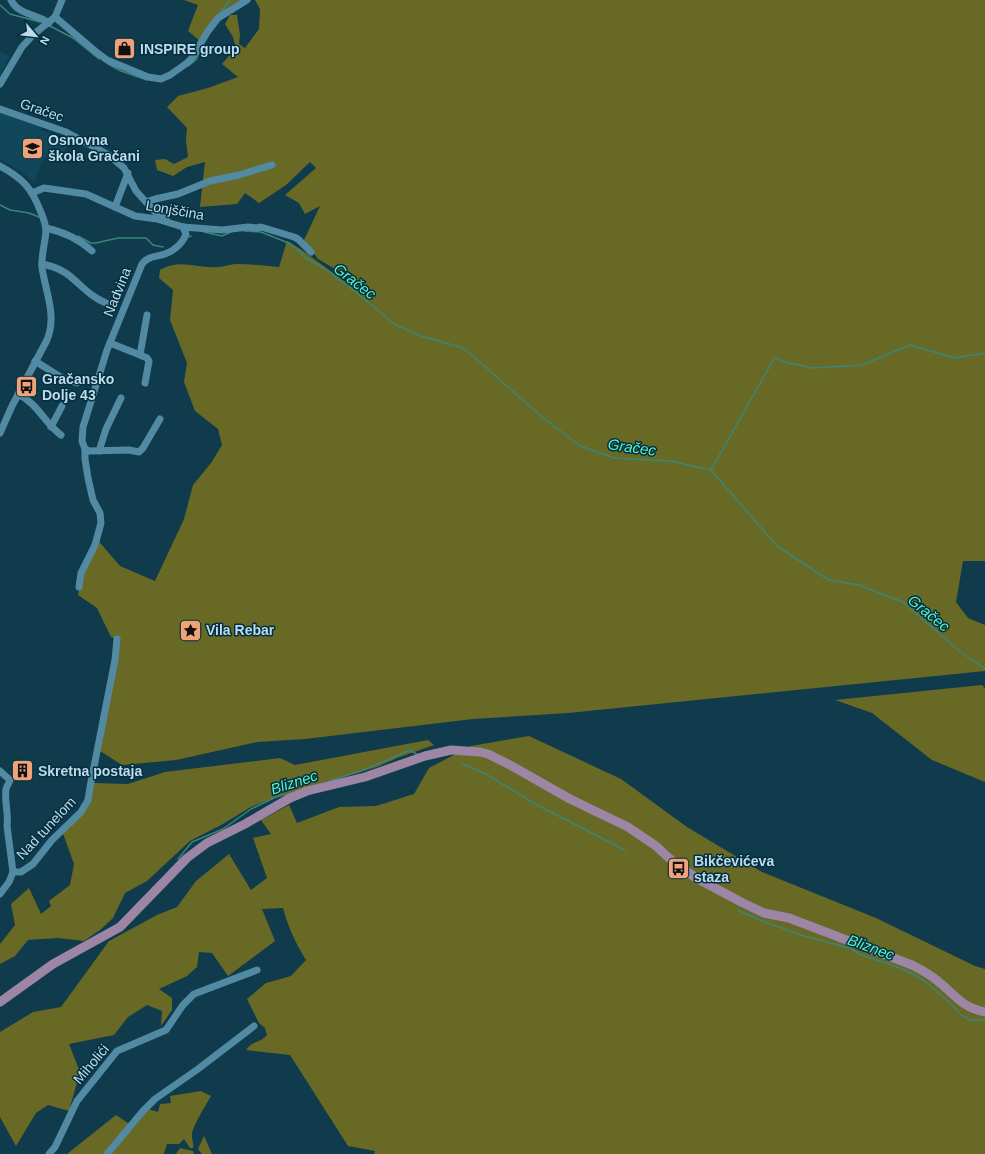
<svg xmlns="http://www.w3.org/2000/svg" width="985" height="1154" font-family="Helvetica,sans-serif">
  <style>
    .built { fill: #11475b }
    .forest { fill: #696926 }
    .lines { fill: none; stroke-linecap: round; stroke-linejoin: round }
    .stream { stroke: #398679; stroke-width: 1.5 }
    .minor { stroke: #538aa3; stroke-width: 7 }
    .major { stroke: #9c85a5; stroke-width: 9 }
    .labels { text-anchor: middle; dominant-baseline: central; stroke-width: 3; stroke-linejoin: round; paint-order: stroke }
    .poi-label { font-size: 14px; font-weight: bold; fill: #bfdae8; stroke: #023041; text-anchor: start }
    .street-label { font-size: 14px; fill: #bfdae8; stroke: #023041 }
    .water-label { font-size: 15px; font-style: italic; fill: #5cf0c2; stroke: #023041 }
  </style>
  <rect width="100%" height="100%" fill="#0f3b4c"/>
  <!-- built -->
  <g class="built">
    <path d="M0 51 10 56 0 75Z"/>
    <path d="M0 112 42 126 41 130 65 139 68 135 72 136 60 162 44 157 34 182 22 172 0 159Z"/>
  </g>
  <!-- forest -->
  <g class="forest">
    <path d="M184 0H245L216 20 200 41 188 31 198 5Z"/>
    <path d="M255 0H985V561H963L956 602 968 618 985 625V671L568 713 473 719 305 739 257 742 176 760 122 765 100 751 120 640 111 637 97 608 78 595 82 572 96 538 120 566 155 581 184 519 193 485 211 463 222 445 218 429 195 411 184 382 187 363 170 320 173 290 159 278 160 270C181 258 196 269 218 267 224 267 230 264 236 264 250 264 265 266 279 267L287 241 299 248 351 286 362 285 318 259 304 240 320 206 305 214 299 203 285 195 316 168 310 162 286 185 259 203 245 193 237 204 200 207 205 162 187 167 173 176 157 170 155 160 165 159 174 164 188 157 186 141 187 128 167 107 178 96 208 88 238 77 222 64 236 48 233 37 225 24 230 15H237L240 35 239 44 245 48 259 29 260 9Z"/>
    <path d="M982 685 985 688V782L932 760 872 713 835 700Z"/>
    <path d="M529 736 621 779 687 827 762 872 876 918 975 966 985 969V1154H374L375 1151 348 1146 290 1055 246 1050C253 1040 259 1044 267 1035L265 1028 259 1023 247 999 266 983 291 976 306 960C296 944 288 927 283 908L262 909 275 941 228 976 212 953 199 952 197 967 187 976 159 989 172 998V1010L161 1026 162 1011 147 1005 128 1017 114 1035 69 1044 80 1072 69 1111 48 1105 36 1113 16 1146 0 1117V1032L33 1012 61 1007 109 941 157 915 177 907 196 881 229 854 251 890 267 878 253 838 271 834 261 820 289 805 297 823 339 807 376 806 414 794 429 768 471 746Z"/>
    <path d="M428 740 434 745 397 758 377 767 276 797 251 807 221 825 190 841 147 881 125 893 113 918 100 930 84 941 58 938 28 940 15 956 0 964V944L15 925 11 904 29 888 41 914 51 906 49 901 70 885 74 864 62 831 81 815 93 783 128 784 165 772 280 758 295 765Z"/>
    <path d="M201 1091 211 1096C206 1105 191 1128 192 1136 192 1141 194 1143 193 1148H190L184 1139 179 1144H167L164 1154H67L116 1115 134 1127 148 1109 158 1112 160 1104 171 1103 170 1096Z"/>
    <path d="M204 1136 212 1154H202L198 1149Z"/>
    <path d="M180 1148 193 1151 194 1154H176Z"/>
  </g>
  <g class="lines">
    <!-- stream -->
    <g class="stream">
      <path d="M0 5 10 14 40 22"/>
      <path d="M220 13 230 0"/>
      <path d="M50 26 73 38 99 59"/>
      <path d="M108 64 121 71 147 80"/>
      <path d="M188 66 196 60 200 51"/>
      <path d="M0 205 10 210 29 213 39 217"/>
      <path d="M244 231 261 232 291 244 306 258 322 267 347 285 396 325 421 336 460 347 472 355 542 417 580 446 615 458 670 461 711 470 777 546 829 580 859 585 903 602 958 650 985 669"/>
      <path d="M204 232 222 236 231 232"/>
      <path d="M78 236 91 243H96L118 238H146L153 245 163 247"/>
      <path d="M189 237 191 236"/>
      <path d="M711 470 775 357 784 362 813 368 862 365 910 345 955 358 985 353"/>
      <path d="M463 764 486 774 537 805 625 850"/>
      <path d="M329 781 361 771 410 750 418 755"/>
      <path d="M178 859 192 842 223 829 251 809 276 797 291 793"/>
      <path d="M738 910 762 921 804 936 849 948 861 955 895 966 911 973 926 982 954 1007 961 1015 971 1020H985"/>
    </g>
    <!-- minor -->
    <g class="minor">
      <path d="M11 0C18 15 37 14 49 23"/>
      <path d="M55 17 95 51 107 60 148 77 161 79 170 75 187 63 192 58 208 31 218 18 247 0"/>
      <path d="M0 84 22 47 34 34 55 17 62 0"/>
      <path d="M0 109 66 132 109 155 124 168 136 191 146 202 154 211 166 219"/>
      <path d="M0 166C22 178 31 187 40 210 43 217 46 224 46 231 45 244 41 255 42 268 46 293 57 316 47 340L12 406 0 433"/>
      <path d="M32 193 44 188 86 194 135 216 157 219 183 227 222 230 248 227 257 228 261 227 294 237 298 239 311 252"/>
      <path d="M146 202 155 199 178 194 210 181 239 175 272 165"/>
      <path d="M115 207 128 173"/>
      <path d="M46 228C64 232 79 239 92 251"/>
      <path d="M42 264C52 266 63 270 71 277 83 287 91 297 106 303"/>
      <path d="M110 343 140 355 147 315"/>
      <path d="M140 355 147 358 149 361 145 383"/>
      <path d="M35 361 62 378 77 383"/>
      <path d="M18 394C37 403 44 422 61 435"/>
      <path d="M51 427 62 406"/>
      <path d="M85 449 89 451 129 450 139 452 143 448 160 419"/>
      <path d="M99 451 106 429 121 398"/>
      <path d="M79 587 81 573 95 545 101 523 100 513 93 500 88 478 85 459V449L82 441 83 427 107 350 142 264C148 256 156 257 165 254 174 251 183 243 186 234L183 227"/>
      <path d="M0 771 10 780C9 783 7 786 6 789 4 801 9 814 7 826L13 872 9 882 0 894"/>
      <path d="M13 872H21L33 864 52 840 81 812 88 800 90 787 115 660 117 639"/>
      <path d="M49 1154 55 1147 77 1101 117 1051 166 1030 183 1005 194 994 257 970"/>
      <path d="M107 1154 143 1111 155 1099 198 1069 254 1026"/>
    </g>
    <!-- major -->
    <path class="major" d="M0 1002 53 964 120 927 187 858 207 843 245 824 290 798 307 791 365 777 425 756 451 750 480 752 488 754 510 765 570 799 628 827 656 846 670 859 696 878 743 903 764 913 789 918 912 965C922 970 931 975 939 982 955 995 963 1008 985 1012"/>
  </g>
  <!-- icons -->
  <defs>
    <symbol id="shop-square" viewBox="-11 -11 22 22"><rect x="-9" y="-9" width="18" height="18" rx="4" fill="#f0a278" stroke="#023041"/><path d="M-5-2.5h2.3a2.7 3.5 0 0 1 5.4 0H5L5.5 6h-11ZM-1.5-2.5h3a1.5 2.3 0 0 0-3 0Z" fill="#111"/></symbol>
    <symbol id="school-square" viewBox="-11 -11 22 22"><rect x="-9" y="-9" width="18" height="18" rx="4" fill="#f0a278" stroke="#023041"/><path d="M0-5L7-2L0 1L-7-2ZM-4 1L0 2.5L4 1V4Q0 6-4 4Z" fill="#111"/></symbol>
    <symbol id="bus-square" viewBox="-11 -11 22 22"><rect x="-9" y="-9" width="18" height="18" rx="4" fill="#f0a278" stroke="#023041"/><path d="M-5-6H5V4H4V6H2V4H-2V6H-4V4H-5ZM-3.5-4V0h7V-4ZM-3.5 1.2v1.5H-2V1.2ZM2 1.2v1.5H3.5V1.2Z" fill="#111"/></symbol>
    <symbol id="sight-square" viewBox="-11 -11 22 22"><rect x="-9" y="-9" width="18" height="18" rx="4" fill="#f0a278" stroke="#023041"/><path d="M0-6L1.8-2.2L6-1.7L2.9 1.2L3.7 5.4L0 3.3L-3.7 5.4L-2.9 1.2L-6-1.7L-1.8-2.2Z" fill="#111"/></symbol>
    <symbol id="building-square" viewBox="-11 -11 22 22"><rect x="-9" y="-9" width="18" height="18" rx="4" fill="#f0a278" stroke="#023041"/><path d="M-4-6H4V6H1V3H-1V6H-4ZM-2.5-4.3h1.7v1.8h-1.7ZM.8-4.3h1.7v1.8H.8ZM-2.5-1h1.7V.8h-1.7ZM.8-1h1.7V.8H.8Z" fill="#111"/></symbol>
  </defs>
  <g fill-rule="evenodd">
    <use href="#shop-square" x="112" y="36" width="25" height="25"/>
    <use href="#school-square" x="20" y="136" width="25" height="25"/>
    <use href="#bus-square" x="14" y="374" width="25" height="25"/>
    <use href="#sight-square" x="178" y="618" width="25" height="25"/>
    <use href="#building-square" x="10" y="758" width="25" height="25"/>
    <use href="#bus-square" x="666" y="856" width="25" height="25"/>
  </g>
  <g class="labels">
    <!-- poi labels -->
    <g class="poi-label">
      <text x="140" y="49">INSPIRE group</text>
      <text x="48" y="140">Osnovna<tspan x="48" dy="16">škola Gračani</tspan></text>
      <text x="42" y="379">Gračansko<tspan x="42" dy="16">Dolje 43</tspan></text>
      <text x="206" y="630">Vila Rebar</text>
      <text x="38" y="771">Skretna postaja</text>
      <text x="694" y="861">Bikčevićeva<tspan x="694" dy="16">staza</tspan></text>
    </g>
    <!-- street labels -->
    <g class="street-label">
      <text transform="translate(42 110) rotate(19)">Gračec</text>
      <text transform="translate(175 210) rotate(10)">Lonjščina</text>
      <text transform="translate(117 292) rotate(-68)">Nadvina</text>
      <text transform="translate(46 828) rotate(-47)">Nad tunelom</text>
      <text transform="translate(91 1064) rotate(-50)">Miholići</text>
    </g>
    <!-- water labels -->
    <g class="water-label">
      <text transform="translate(355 281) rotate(37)">Gračec</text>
      <text transform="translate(632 447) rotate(8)">Gračec</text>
      <text transform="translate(929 613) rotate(39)">Gračec</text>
      <text transform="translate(294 782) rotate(-18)">Bliznec</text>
      <text transform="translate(871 947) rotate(20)">Bliznec</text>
    </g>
  </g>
  <!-- north arrow -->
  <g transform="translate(36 36) rotate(118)" stroke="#023041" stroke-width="3" paint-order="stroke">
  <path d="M0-3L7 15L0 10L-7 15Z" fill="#bfdae8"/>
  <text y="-6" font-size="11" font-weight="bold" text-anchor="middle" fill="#bfdae8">N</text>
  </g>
</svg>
